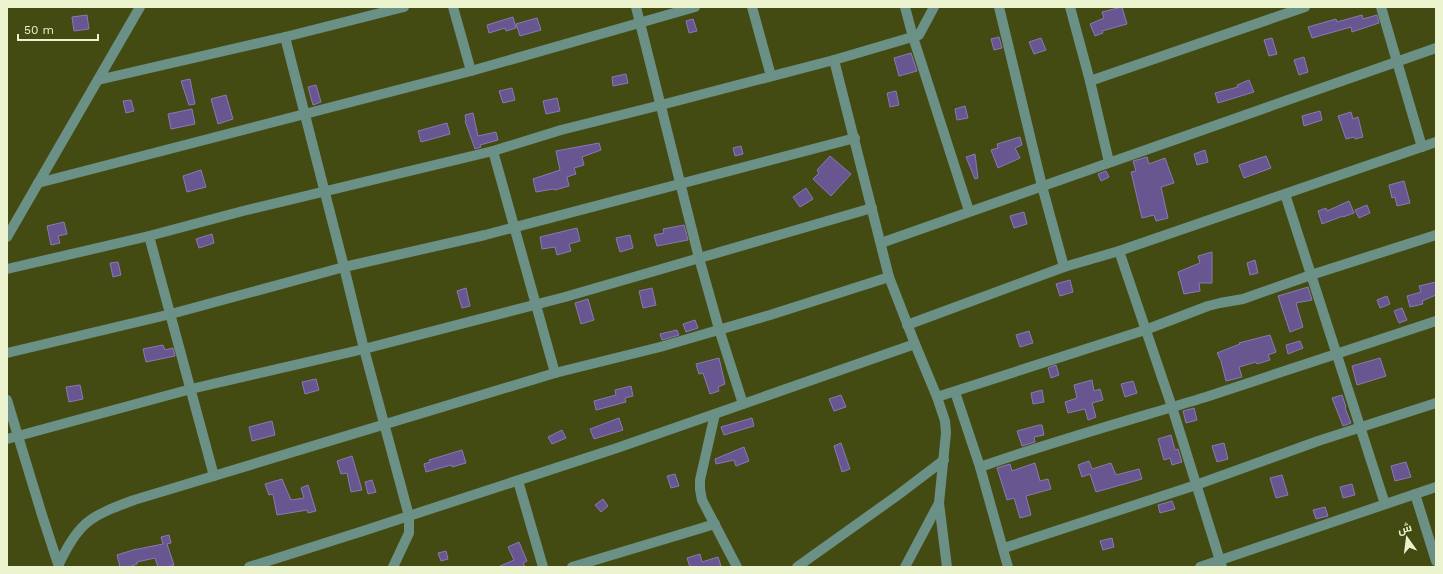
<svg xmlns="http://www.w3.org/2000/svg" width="1443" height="574" font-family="'Work Sans',Cairo,sans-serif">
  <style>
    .building { fill: #675690; stroke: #8b78b8 }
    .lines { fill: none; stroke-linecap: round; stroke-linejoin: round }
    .minor { stroke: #6b9086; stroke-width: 10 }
  </style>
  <rect width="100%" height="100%" fill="#434b13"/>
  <!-- building -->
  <g class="building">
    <path d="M1122 7 1127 24 1102 31 1103 33 1095 36 1090 24 1104 18 1102 12Z"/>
    <path d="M87 15 89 29 74 31 72 17Z"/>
    <path d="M1362 15 1363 19 1377 15 1379 23 1352 32 1351 27 1312 38 1308 27 1336 19 1337 22Z"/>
    <path d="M513 17 516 28 506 31 505 28 489 33 487 25Z"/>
    <path d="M537 18 541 30 520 36 516 24Z"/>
    <path d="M693 19 697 31 689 33 686 21Z"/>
    <path d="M999 37 1002 48 994 50 991 39Z"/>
    <path d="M1041 38 1046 50 1034 54 1029 42Z"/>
    <path d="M1272 38 1277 54 1269 56 1264 40Z"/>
    <path d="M911 53 917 71 899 76 894 58Z"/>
    <path d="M1304 57 1308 72 1299 75 1294 60Z"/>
    <path d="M626 74 628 83 613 86 612 77Z"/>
    <path d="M190 79 195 104 189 105 181 81Z"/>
    <path d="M1249 80 1254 92 1218 103 1215 93 1238 87 1237 85Z"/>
    <path d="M316 85 321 102 313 105 308 87Z"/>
    <path d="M512 88 515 100 503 103 499 91Z"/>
    <path d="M896 91 899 105 890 107 887 93Z"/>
    <path d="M226 95 233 119 218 124 211 99Z"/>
    <path d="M557 98 560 111 546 114 543 101Z"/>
    <path d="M131 100 134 111 126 113 123 101Z"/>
    <path d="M965 106 968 118 957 120 955 109Z"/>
    <path d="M192 109 195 124 171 129 168 114Z"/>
    <path d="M1320 111 1322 120 1304 126 1302 116Z"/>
    <path d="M1351 112 1353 119 1358 117 1363 137 1355 139 1354 137 1346 139 1338 116Z"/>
    <path d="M473 113 478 136 496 132 498 140 480 145 481 147 475 149 465 121H466L465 115Z"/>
    <path d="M447 123 450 134 421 142 418 131Z"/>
    <path d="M1020 137 1022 145 1015 148 1020 158 998 168 991 150 998 148 997 144Z"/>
    <path d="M599 143 601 150 582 157 584 165 574 168 576 174 567 177 569 186 555 190 553 189 536 192 533 179 560 170 556 151Z"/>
    <path d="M741 146 743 154 735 156 733 148Z"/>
    <path d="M1205 150 1208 162 1197 165 1194 154Z"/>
    <path d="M975 154 978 178 975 179 966 157Z"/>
    <path d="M830 156 851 174 831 196 813 179 819 173 817 170Z"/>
    <path d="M1266 156 1271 168 1244 178 1239 165Z"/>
    <path d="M1147 157 1149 164 1165 158 1174 183 1161 187 1168 218 1156 221 1154 215 1142 218 1131 172 1136 171 1133 161Z"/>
    <path d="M201 170 206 187 187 192 183 176Z"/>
    <path d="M1106 171 1109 177 1101 181 1098 174Z"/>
    <path d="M1404 181 1410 203 1397 206 1395 197 1392 198 1389 185Z"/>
    <path d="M806 188 813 199 800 207 793 197Z"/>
    <path d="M1349 201 1354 213 1343 217V216L1322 224 1318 211 1326 208 1327 211Z"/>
    <path d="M1367 205 1370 213 1359 218 1355 210Z"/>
    <path d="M1024 212 1027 224 1014 228 1010 216Z"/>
    <path d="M64 222 67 234 58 236 60 243 51 245 47 226Z"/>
    <path d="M684 225 688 240 657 246 654 235 664 233 663 229Z"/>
    <path d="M577 228 580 241 569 244 571 251 557 255 555 247 542 249 540 237Z"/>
    <path d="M212 234 214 243 199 248 196 239Z"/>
    <path d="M630 235 633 248 620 252 616 238Z"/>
    <path d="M1212 252V283H1199L1200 291 1184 294 1178 272 1200 263 1198 256Z"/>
    <path d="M1255 260 1258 273 1250 275 1247 263Z"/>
    <path d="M118 262 121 275 113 277 110 263Z"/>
    <path d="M1070 280 1073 292 1060 296 1056 284Z"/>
    <path d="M1436 282V295L1422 301 1423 304 1410 307 1407 296 1421 292 1419 286Z"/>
    <path d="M1308 287 1312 300 1296 303 1303 327 1290 332 1278 296Z"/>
    <path d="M466 288 470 306 462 308 457 291Z"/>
    <path d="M652 288 656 305 643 308 639 291Z"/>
    <path d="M1387 296 1390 304 1380 308 1377 300Z"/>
    <path d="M588 299 594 320 581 324 575 303Z"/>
    <path d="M1402 308 1407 320 1399 323 1394 311Z"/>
    <path d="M695 320 698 328 686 332 683 324Z"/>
    <path d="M677 330 679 335 662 340 660 334Z"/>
    <path d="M1029 331 1033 343 1020 347 1016 335Z"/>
    <path d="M1270 335 1276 352 1268 355 1270 360 1257 364 1256 362 1239 367 1242 377 1226 381 1221 361 1217 353 1240 344 1239 343Z"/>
    <path d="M1300 341 1303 348 1288 354 1286 345Z"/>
    <path d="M163 345 165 350 173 348 175 356 146 362 143 349Z"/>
    <path d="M719 358 725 384 718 387 719 391 710 394 703 373 699 374 696 364Z"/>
    <path d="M1380 358 1386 376 1357 385 1352 366Z"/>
    <path d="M1056 365 1059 375 1051 378 1048 368Z"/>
    <path d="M316 379 319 390 305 394 302 382Z"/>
    <path d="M1092 380 1094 391 1100 389 1103 400 1092 403 1096 417 1088 420 1085 409 1068 413 1065 402 1077 398 1074 385Z"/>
    <path d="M1133 381 1137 393 1125 397 1121 384Z"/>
    <path d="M80 385 83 399 69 402 66 387Z"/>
    <path d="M631 386 633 396 625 398 626 402 596 410 594 401 616 395 615 390Z"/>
    <path d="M1042 390 1044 402 1033 404 1031 393Z"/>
    <path d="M841 395 846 407 834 411 829 399Z"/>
    <path d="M1342 395 1346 407 1345 408 1351 423 1343 426 1332 398Z"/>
    <path d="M1194 408 1197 420 1186 423 1183 411Z"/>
    <path d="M619 418 623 430 594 439 590 429Z"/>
    <path d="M752 418 754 426 724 435 721 427Z"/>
    <path d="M272 421 275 435 252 441 249 427Z"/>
    <path d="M1039 425H1042L1044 435 1034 437 1035 442 1022 446 1017 431Z"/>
    <path d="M562 430 566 438 552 444 548 437Z"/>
    <path d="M1171 435 1175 450 1178 449 1182 462 1172 465 1170 458 1164 460 1158 439Z"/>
    <path d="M841 443 850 469 842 472 834 446Z"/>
    <path d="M1224 443 1228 459 1217 462 1212 446Z"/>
    <path d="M744 447 749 461 736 466 734 460 716 464 715 459Z"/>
    <path d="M462 450 466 463 452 467 451 465 426 472 424 464 430 462 429 460Z"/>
    <path d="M352 456 362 490 351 492 347 473 341 474 337 461Z"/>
    <path d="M1089 461 1092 469 1111 463 1116 475 1139 469 1142 479 1096 492 1090 474 1082 477 1078 465Z"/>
    <path d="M1406 462 1411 477 1395 481 1391 466Z"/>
    <path d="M1035 463 1040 481 1048 479 1051 489 1026 496 1031 515 1020 518 1014 498 1007 500 997 468 1010 464 1012 471Z"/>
    <path d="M675 474 679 486 671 488 667 476Z"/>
    <path d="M1282 475 1288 495 1276 498 1270 478Z"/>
    <path d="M282 479 291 500 304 498 301 488 308 485 316 511 308 513 307 510 277 515 273 494 269 495 265 484Z"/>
    <path d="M372 480 376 492 368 494 365 482Z"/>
    <path d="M1352 484 1355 495 1343 498 1340 487Z"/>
    <path d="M603 499 608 506 601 512 595 505Z"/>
    <path d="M1172 501 1175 509 1160 513 1158 505Z"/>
    <path d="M1325 507 1328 516 1316 519 1313 510Z"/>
    <path d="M169 535 171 543 167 544 174 565 167 567H158L155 558 137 562V564L129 567H120L117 555 133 550 163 544 161 537Z"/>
    <path d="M1112 538 1114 547 1103 550 1100 541Z"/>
    <path d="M519 542 527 561 523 563 525 567H498L514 560 508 547Z"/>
    <path d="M446 551 448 559 441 561 438 553Z"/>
    <path d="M700 554 702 562 718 557 721 566 716 567H690L687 558Z"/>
  </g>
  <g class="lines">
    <!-- minor -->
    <g class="minor">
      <path d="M453 7 471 71"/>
      <path d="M636 7 699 258 719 329 743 404"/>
      <path d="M752 7 771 76"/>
      <path d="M905 7 913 37 969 211"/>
      <path d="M999 7 1042 186 1064 267"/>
      <path d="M1070 7 1090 81 1109 162"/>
      <path d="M1381 7 1422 147"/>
      <path d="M285 37 344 267 364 349 409 516V533L393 567"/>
      <path d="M834 60 889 277 915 344 937 397 945 421 946 433 939 503 947 567"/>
      <path d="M98 80 285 37 404 7"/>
      <path d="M1090 81 1305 7"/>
      <path d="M493 151 555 373"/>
      <path d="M38 183 471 71 695 7"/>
      <path d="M1285 194 1385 504"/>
      <path d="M149 236 214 476"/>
      <path d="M7 237 140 7"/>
      <path d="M881 243 1436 48"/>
      <path d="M1119 251 1172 407 1222 567"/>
      <path d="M7 269 149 236 243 211 493 151 561 130 661 105 834 60 919 35 934 7"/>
      <path d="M907 325 1064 267 1119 251 1436 142"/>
      <path d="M7 353 171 314 344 267 485 235 855 138"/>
      <path d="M955 392 980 467 1008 567"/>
      <path d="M937 397 1145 330 1208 306 1220 303 1243 299 1311 275 1436 235"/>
      <path d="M7 400 42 515 59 567"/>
      <path d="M715 414 700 480V489L702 500 737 567"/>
      <path d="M7 439 191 389 364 349 565 297 872 208"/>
      <path d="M980 467C1054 441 1130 420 1206 397 1283 372 1359 346 1436 321"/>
      <path d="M518 481 543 567"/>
      <path d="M1415 494 1436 561"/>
      <path d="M1004 548 1196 485 1318 441 1436 403"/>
      <path d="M59 564C79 521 91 516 134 500L555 373 660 347 770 315 889 277"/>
      <path d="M249 567 363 531 617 448 915 344"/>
      <path d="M572 567 715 524"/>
      <path d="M797 567 898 495 944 460"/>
      <path d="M905 567 939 503"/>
      <path d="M1200 567 1436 487"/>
    </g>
  </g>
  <!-- border -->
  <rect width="1443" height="574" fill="none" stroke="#ecf3cf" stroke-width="16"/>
  <!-- north arrow -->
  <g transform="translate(1407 538) rotate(346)" stroke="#434b13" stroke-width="3" paint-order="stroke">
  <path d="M0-3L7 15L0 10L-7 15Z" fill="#ecf3cf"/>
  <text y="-6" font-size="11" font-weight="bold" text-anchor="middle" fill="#ecf3cf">ش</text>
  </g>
  <!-- scale -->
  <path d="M18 34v6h80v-6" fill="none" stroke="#ecf3cf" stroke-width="2"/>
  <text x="24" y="34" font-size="12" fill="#ecf3cf" stroke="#434b13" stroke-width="3" paint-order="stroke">50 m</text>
</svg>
